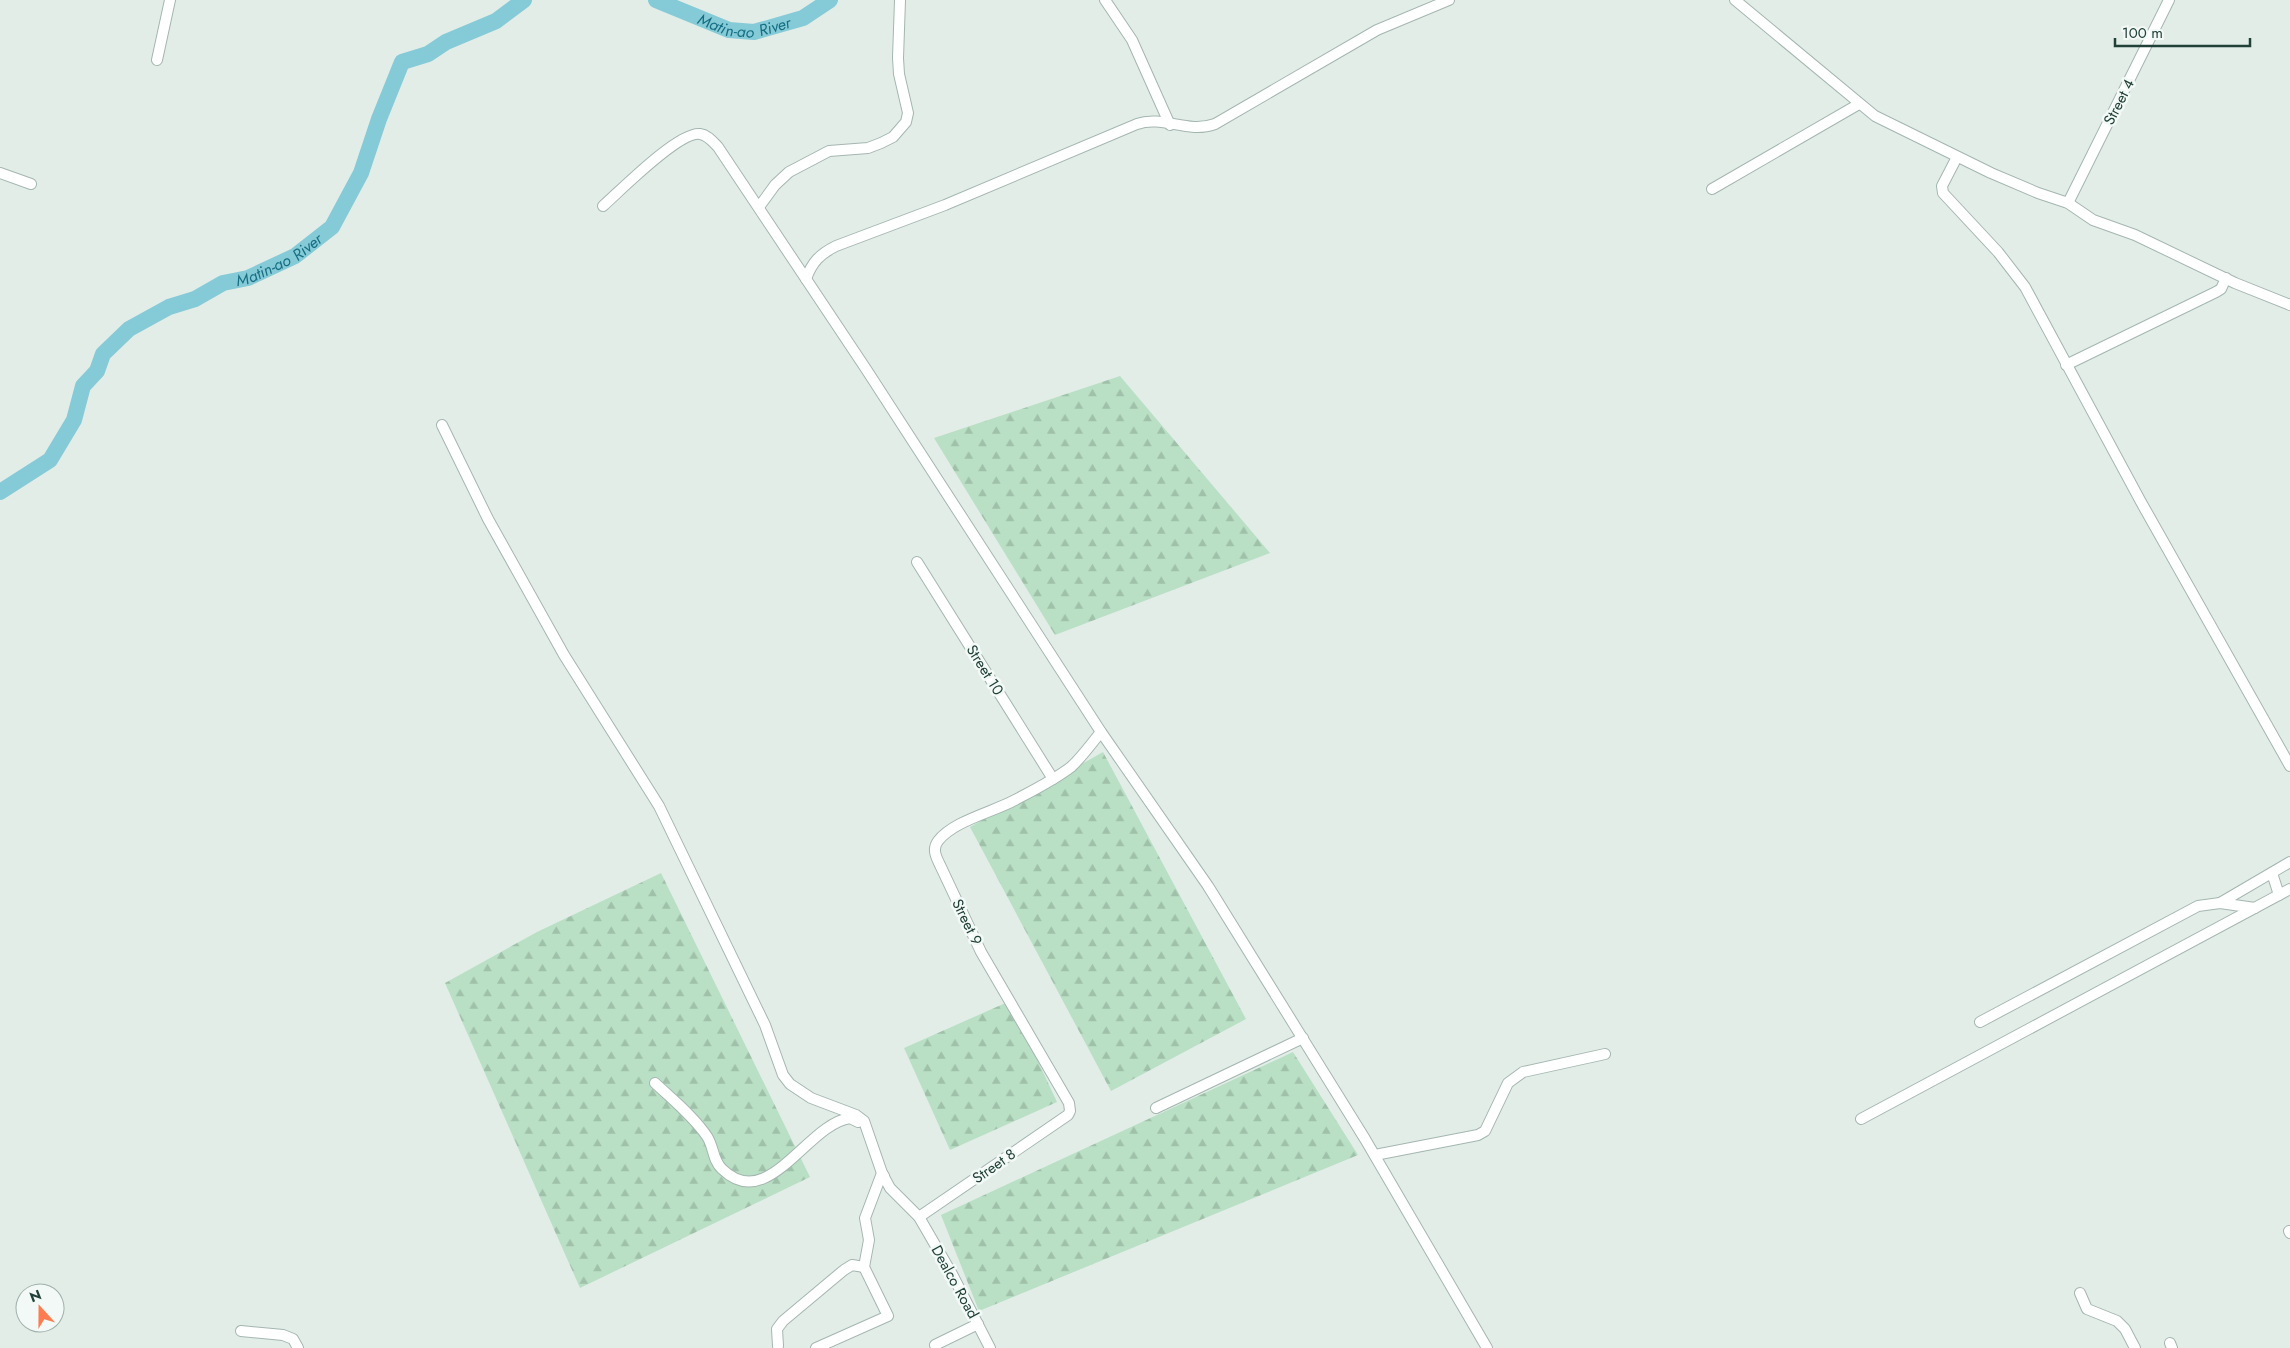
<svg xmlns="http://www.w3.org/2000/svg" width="2290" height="1348" font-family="Jost,sans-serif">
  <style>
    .forest { fill: url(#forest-firs) }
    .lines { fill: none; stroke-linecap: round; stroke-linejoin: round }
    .river { stroke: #85cad7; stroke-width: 16 }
    .minor-casing { stroke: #a4b6b0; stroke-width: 12 }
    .minor { stroke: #fff; stroke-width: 10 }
    .labels { text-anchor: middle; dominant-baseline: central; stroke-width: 5; stroke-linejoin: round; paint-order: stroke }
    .street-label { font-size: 15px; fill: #204038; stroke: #f3f9f6 }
    .water-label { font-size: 16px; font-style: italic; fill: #156e82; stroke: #f3f9f6 }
  </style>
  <defs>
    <pattern id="forest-firs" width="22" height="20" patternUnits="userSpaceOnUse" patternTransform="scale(1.25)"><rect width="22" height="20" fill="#b9e0c4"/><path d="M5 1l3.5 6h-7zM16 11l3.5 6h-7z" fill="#9fc1a9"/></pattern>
  </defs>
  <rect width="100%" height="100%" fill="#e2ede8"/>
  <!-- forest -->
  <g class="forest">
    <path d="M1120 376 1270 553 1055 635 934 438Z"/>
    <path d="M1103 752 1246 1019 1111 1091 970 827Z"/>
    <path d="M661 873 810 1177 580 1288 445 983 537 932Z"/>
    <path d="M1010 1001 1057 1102 950 1150 904 1048Z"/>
    <path d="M1293 1052 1358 1155 979 1311 941 1215Z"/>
  </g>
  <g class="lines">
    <!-- river -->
    <g class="river">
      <path id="s1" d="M656 0 729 30 754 32 803 18 830 0"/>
      <path id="s2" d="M0 492 50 460 74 420 83 386 97 371 103 354 129 329 169 307 195 299 223 283 248 278 295 256 332 227 361 173 379 119 402 62 428 54 446 42 496 21 524 0"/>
    </g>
    <defs>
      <g id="minor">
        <path d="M1105 0 1132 40 1170 125"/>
        <path d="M1735 0 1875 116 1991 173 2038 193 2068 203 2093 220 2135 235 2235 283 2290 305"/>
        <path d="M157 60 170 0"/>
        <path d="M1957 157 1942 186 1943 193 1998 252 2025 287 2141 502 2290 766"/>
        <path d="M0 173 31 184"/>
        <path d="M1712 189 1859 104"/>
        <path d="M2068 203 2169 0"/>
        <path d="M603 206C620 191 679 131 700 134 708 135 713 142 718 147L866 369 1101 732 1208 886 1365 1139 1487 1348"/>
        <path d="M759 207 775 185 789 172 829 151 868 148 881 143 893 137 906 122 908 113 899 74 898 58 900 0"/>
        <path d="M806 279C812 262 820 254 836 246L945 205 1137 124C1163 115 1187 134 1215 124L1377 30 1449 0"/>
        <path d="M2066 365 2216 292 2221 289 2226 278"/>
        <path d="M442 425 488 519 564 655 659 806 765 1025 783 1075 790 1084 811 1098 856 1115 864 1121 882 1173 890 1188 919 1217 952 1274 990 1348"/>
        <path d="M917 562 1053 779"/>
        <path d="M2272 873 2279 895"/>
        <path d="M2220 903 2290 862"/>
        <path d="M1980 1022 2198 906 2220 903 2255 908"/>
        <path d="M655 1083C672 1099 693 1116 706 1135 714 1145 712 1160 722 1169 768 1214 807 1124 850 1118L858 1122"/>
        <path d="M1156 1108 1303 1038"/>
        <path d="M1861 1119 2290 889"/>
        <path d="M1375 1155 1478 1135 1485 1131 1508 1083 1523 1072 1605 1054"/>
        <path d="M919 1217 1068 1115 1070 1111 1069 1103 981 952 940 865C936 857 932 849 938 841 953 821 993 812 1015 800 1034 790 1054 780 1071 767 1082 757 1091 744 1101 732"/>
        <path d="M2289 1231 2290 1233"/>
        <path d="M2080 1293 2087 1309 2117 1321 2125 1329 2135 1348"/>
        <path d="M241 1331 283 1335 293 1339 298 1348"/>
        <path d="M2170 1343 2172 1348"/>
        <path d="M935 1345 978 1324"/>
        <path d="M778 1346 777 1329 783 1321 844 1270 852 1265 864 1267"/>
        <path d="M816 1348 888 1316 864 1267 869 1240 865 1218 882 1173 884 1176"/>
      </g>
    </defs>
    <!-- minor casing -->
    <use href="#minor" class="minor-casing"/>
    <!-- minor -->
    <use href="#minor" class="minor"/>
  </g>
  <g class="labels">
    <!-- street labels -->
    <g class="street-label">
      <text transform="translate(2119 102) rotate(-63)">Street 4</text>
      <text transform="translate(985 670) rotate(58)">Street 10</text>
      <text transform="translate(967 922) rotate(64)">Street 9</text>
      <text transform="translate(994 1166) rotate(-35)">Street 8</text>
      <text transform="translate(955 1282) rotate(61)">Dealco Road</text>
    </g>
    <!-- water labels -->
    <g class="water-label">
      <text stroke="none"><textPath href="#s1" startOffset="94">Matin-ao River</textPath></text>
      <text stroke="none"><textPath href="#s2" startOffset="382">Matin-ao River</textPath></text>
    </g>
  </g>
  <!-- north arrow -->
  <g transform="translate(40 1308) rotate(339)"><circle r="24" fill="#f3f9f6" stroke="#9fafaa"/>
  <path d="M0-4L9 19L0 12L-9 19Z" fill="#fe7c4f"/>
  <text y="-8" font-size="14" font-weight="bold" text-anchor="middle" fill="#204038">N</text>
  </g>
  <!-- scale -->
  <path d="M2115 38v8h135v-8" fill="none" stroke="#204038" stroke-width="2.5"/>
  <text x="2122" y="38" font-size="15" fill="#204038" stroke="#f3f9f6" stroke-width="4" paint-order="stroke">100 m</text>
</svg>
